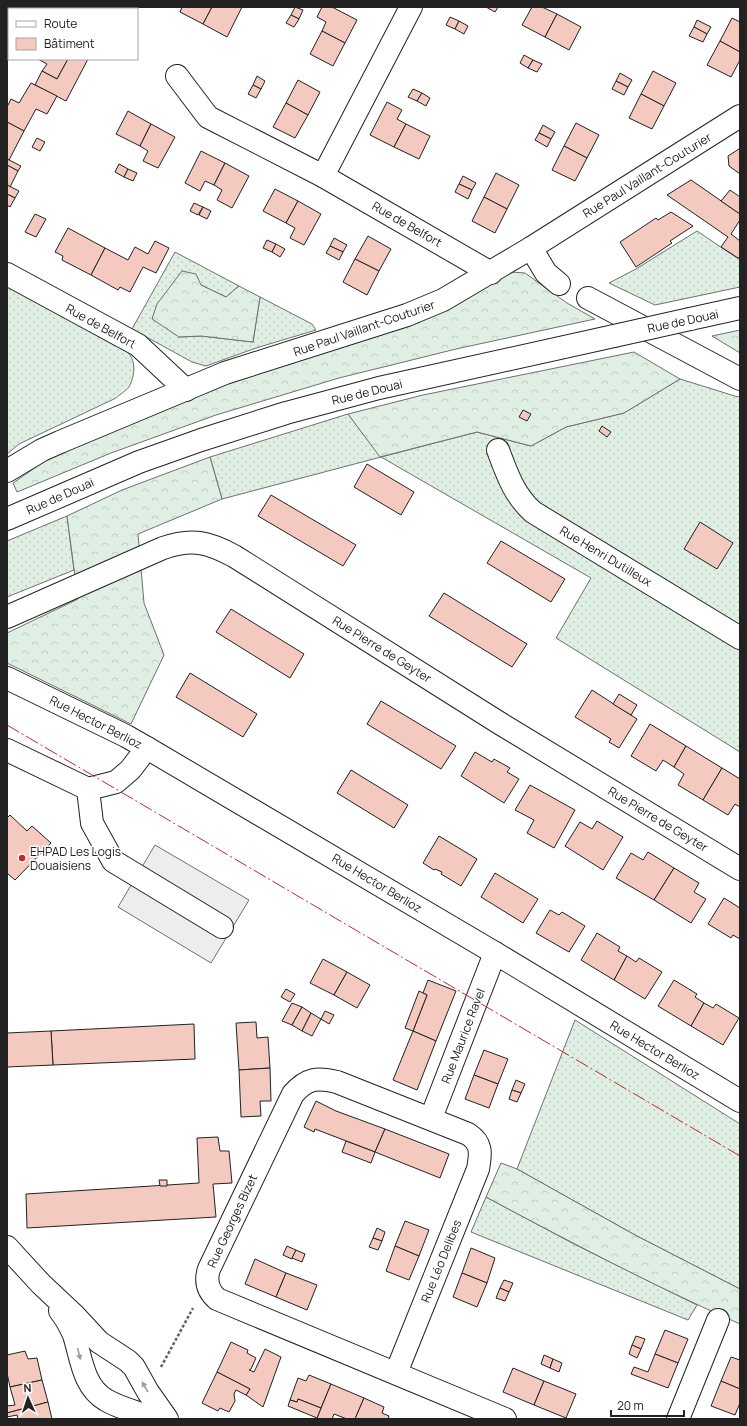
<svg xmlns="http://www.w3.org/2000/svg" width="747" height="1426" font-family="Manrope,sans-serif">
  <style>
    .grass { fill: url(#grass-dots); stroke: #6f6f6f }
    .forest { fill: url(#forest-crowns); stroke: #6f6f6f }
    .parking { fill: #ededed; stroke: #6f6f6f }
    .building { fill: #f3c9c0; stroke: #222 }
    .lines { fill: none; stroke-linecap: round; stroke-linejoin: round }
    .minor-casing { stroke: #222; stroke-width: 24 }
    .path { stroke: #646464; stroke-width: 2.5; stroke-dasharray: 3 2; stroke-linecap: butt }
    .minor { stroke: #fff; stroke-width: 22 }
    .minor-bridge-casing { stroke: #222; stroke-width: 24; stroke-linecap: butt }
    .minor-bridge { stroke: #fff; stroke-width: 22 }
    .power { stroke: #c62828; stroke-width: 1; stroke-dasharray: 14 3 2 3; stroke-linecap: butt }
    .oneway { fill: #9c9c9c }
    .poi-dot { fill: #c62828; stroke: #fff; stroke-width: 1.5 }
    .labels { text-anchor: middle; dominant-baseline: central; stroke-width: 3; stroke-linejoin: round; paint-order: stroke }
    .street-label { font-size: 12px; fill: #222; stroke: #fff }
    .poi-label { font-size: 12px; fill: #222; stroke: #fff; text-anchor: start }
  </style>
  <defs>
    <pattern id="grass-dots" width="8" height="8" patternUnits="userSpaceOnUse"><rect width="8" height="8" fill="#e0efe3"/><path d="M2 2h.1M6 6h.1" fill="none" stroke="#c0cdc2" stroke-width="1.8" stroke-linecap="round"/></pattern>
    <pattern id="forest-crowns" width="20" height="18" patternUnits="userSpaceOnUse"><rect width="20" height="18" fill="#e0efe3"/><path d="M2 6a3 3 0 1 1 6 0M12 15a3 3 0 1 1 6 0" fill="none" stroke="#c0cdc2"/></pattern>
  </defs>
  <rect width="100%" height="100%" fill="#fff"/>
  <!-- grass -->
  <g class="grass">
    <path d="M697 231 740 260V287L655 305 609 283 636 269Z"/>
    <path d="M175 252 239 286 226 297 201 285 179 337 201 336 253 342 260 297 312 324 316 330 256 348 206 366 192 362 132 329Z"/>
    <path d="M7 285 114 345C134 349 138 368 130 385 128 390 120 394 116 398L19 444 7 454Z"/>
    <path d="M680 379 738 397 740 395V752L556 638 591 578 381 457 222 499 210 457 348 414 381 457 477 432 531 446 566 427 624 413Z"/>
    <path d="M67 516 74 570 7 597V541Z"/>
    <path d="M575 1020 740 1124V1289L635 1235 517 1169Z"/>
    <path d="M486 1197 574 1244 697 1305 688 1320 471 1232Z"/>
  </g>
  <!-- forest -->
  <g class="forest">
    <path d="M182 271 196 274 201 285 226 297 239 286 260 297 253 342 201 336 179 337 152 319 157 304Z"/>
    <path d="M511 272 525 273 567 303 595 319 456 349 339 378 216 415 111 453 17 492 13 483 56 453 208 390 418 323 451 306Z"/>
    <path d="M740 330V353L712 336Z"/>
    <path d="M634 352 680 379 624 413 566 427 531 446 477 432 380 457 348 414 423 395Z"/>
    <path d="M210 457 222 499 138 534 144 603 164 655 131 724 7 663V633L78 599 67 516 122 490Z"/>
    <path d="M501 1163 517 1169 635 1235 740 1289V1324C654 1286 570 1242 486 1197Z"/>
  </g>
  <!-- parking -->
  <path class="parking" d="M155 845 249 900 211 963 118 907Z"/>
  <!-- building -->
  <g class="building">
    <path d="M76 7H95L94 9H74Z"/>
    <path d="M182 7H212L203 24 180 12Z"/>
    <path d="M212 7H242L227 37 203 24Z"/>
    <path d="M295 7 303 10 299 19 291 15Z"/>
    <path d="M322 7H332L357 20 345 43 322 31 326 22 317 17Z"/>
    <path d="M486 7H498L495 12Z"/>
    <path d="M532 7H542L557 14 545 37 522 25Z"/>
    <path d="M557 14 581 27 569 50 545 37Z"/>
    <path d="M291 15 299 19 294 27 286 23Z"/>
    <path d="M450 17 459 21 455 29 446 25Z"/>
    <path d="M732 18 740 22V52L720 41Z"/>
    <path d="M697 20 711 27 707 34 694 27Z"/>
    <path d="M459 21 468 26 464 34 455 29Z"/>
    <path d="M694 27 707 34 703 42 689 36Z"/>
    <path d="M322 31 345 43 333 66 310 54Z"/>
    <path d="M720 41 740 52V60L731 77 707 65Z"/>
    <path d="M524 55 533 60 528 68 520 63Z"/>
    <path d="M38 59H68L57 79 42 71 47 64Z"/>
    <path d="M68 59H88L66 101 35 85 42 71 57 79Z"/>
    <path d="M533 60 542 64 537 72 528 68Z"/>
    <path d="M653 71 676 83 664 106 641 94Z"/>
    <path d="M620 73 632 80 628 87 616 81Z"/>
    <path d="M257 76 265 81 261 89 253 85Z"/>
    <path d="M298 80 320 92 308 115 286 103Z"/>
    <path d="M616 81 628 87 624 95 612 89Z"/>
    <path d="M31 83 57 96 47 114 36 109 24 131 7 122V107L11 99 19 103Z"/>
    <path d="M253 85 261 89 256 98 248 94Z"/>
    <path d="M413 89 422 93 417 101 408 97Z"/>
    <path d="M422 93 430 98 426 106 417 101Z"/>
    <path d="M641 94 664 106 652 129 629 118Z"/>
    <path d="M387 102 402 110 397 119 406 124 394 147 370 135Z"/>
    <path d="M286 103 308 115 295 138 273 127Z"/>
    <path d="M128 111 151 124 140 146 116 134Z"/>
    <path d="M7 122 24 131 9 160 7 159Z"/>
    <path d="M576 123 599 135 587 158 564 146Z"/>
    <path d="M151 124 175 137 158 168 143 161 148 151 140 146Z"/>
    <path d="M406 124 430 136 419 159 394 147Z"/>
    <path d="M543 125 555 132 551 139 539 133Z"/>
    <path d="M539 133 551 139 547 147 535 140Z"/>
    <path d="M37 138 45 142 40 151 32 147Z"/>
    <path d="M564 146 587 158 575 181 552 170Z"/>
    <path d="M739 149 740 150V174L729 166 728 156Z"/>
    <path d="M201 151 225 163 214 185 205 181 200 191 185 183Z"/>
    <path d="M7 159 21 166 18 171 7 165Z"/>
    <path d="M225 163 249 176 232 208 217 200 222 190 214 185Z"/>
    <path d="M119 164 128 169 124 177 115 172Z"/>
    <path d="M7 165 18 171 10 187 7 185Z"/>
    <path d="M128 169 137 173 133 181 124 177Z"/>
    <path d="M496 173 519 185 507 209 484 197Z"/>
    <path d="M463 176 476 183 472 190 459 184Z"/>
    <path d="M691 180 740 214V220L731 234 740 241V257L738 258 721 247 728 237 667 195Z"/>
    <path d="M459 184 472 190 468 199 455 192Z"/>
    <path d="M7 185 19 191 15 198 7 194Z"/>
    <path d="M275 189 298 201 286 223 263 211Z"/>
    <path d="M730 190 740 197V214L721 201Z"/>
    <path d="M7 194 15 198 10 207 7 205Z"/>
    <path d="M484 197 507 209 495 233 472 221Z"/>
    <path d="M298 201 321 214 304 245 290 238 295 228 286 223Z"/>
    <path d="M194 203 203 207 198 215 190 211Z"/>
    <path d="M203 207 211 211 207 219 199 215Z"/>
    <path d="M671 212 693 226 670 241 672 243 636 267 620 242 656 218 658 220Z"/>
    <path d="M35 214 46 219 36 237 25 232Z"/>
    <path d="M68 228 105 248 91 275 62 260 63 256 55 252Z"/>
    <path d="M368 236 391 249 379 271 355 259Z"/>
    <path d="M334 238 347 245 343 252 330 246Z"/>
    <path d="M267 240 276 244 272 252 263 248Z"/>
    <path d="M155 241 169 248 156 273 143 267 130 292 120 287 118 290 91 275 105 248 128 260 135 247 148 254Z"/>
    <path d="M276 244 285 249 280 257 272 252Z"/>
    <path d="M330 246 343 252 339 260 326 253Z"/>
    <path d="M355 259 379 271 367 295 343 282Z"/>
    <path d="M523 410 531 414 527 421 519 417Z"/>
    <path d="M602 426 611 432 607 437 599 431Z"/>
    <path d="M367 464 414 492 401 515 354 487Z"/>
    <path d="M271 495 356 545 343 566 258 516Z"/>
    <path d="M700 522 733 543 717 569 684 549Z"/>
    <path d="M501 541 565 579 551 602 487 563Z"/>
    <path d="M444 593 527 644 512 667 429 616Z"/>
    <path d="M231 609 304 654 290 678 216 632Z"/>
    <path d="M190 673 257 714 243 737 176 697Z"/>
    <path d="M592 690 637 719 619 748 609 742 611 739 575 717Z"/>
    <path d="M619 694 637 705 631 715 613 704Z"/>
    <path d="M381 701 456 746 441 769 367 724Z"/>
    <path d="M650 724 686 746 674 767 663 760 656 771 631 756Z"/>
    <path d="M686 746 722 768 703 800 678 785 684 774 674 767Z"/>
    <path d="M475 752 492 762 494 759 510 768 507 772 519 779 504 803 461 776Z"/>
    <path d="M722 768 740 779V807L735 804 728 815 703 800Z"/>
    <path d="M351 770 408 805 394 828 337 793Z"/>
    <path d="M530 785 575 810 554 848 527 833 534 820 515 810Z"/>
    <path d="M10 815 27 831 32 826 51 843 15 880 7 873V818Z"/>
    <path d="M597 821 623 837 603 870 565 846 580 822 592 829Z"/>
    <path d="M439 836 477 859 461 886 441 874 442 872 435 869 434 870 423 863Z"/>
    <path d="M648 852 674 868 654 900 616 878 631 853 643 860Z"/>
    <path d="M674 868 699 883 694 892 706 899 691 923 654 900Z"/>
    <path d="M495 873 538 899 523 923 481 897Z"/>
    <path d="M724 898 740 908V939L733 935 731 938 708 924Z"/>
    <path d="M550 910 559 915 562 912 585 926 569 952 536 933Z"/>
    <path d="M597 933 620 947 618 951 627 956 614 980 581 960Z"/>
    <path d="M627 956 636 962 639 958 662 972 645 999 614 980Z"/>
    <path d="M323 959 347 972 334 995 310 983Z"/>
    <path d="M347 972 370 985 357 1008 334 995Z"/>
    <path d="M428 980 456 991 436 1041 413 1031 427 995 423 993Z"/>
    <path d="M674 980 697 994 695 997 704 1003 691 1026 658 1006Z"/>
    <path d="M286 989 295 994 290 1002 281 997Z"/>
    <path d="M419 991 427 995 413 1031 405 1028Z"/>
    <path d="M292 1003 302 1007 292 1025 282 1021Z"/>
    <path d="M704 1003 713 1008 716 1004 739 1018 723 1045 691 1026Z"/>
    <path d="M302 1007 311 1013 302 1031 292 1025Z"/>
    <path d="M325 1011 334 1015 329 1024 321 1019Z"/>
    <path d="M311 1013 321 1019 312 1036 302 1031Z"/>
    <path d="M256 1022 257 1038 268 1037 270 1068 239 1070 236 1023Z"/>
    <path d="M194 1024 195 1059 53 1065 51 1031Z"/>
    <path d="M51 1031 53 1065 7 1067V1033Z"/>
    <path d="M413 1031 436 1041 417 1090 393 1080Z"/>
    <path d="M484 1050 508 1059 498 1084 474 1075Z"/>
    <path d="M270 1068 271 1101H260L261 1116 241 1117 239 1070Z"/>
    <path d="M474 1075 498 1084 489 1108 465 1099Z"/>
    <path d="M516 1080 525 1084 521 1093 512 1090Z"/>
    <path d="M512 1090 521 1093 517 1102 509 1099Z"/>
    <path d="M316 1101 336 1111 385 1129 375 1152 315 1129 314 1132 304 1127Z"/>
    <path d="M385 1129 449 1154 440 1178 375 1152Z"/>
    <path d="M218 1137 220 1151H229L232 1183 213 1184 216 1217 27 1228 26 1194 199 1183 197 1138Z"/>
    <path d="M346 1141 375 1152 371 1163 342 1152Z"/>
    <path d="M159 1180H167V1186H160Z"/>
    <path d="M405 1221 429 1230 419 1256 395 1246Z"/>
    <path d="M377 1228 385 1232 382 1241 373 1238Z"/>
    <path d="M373 1238 382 1241 378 1250 369 1247Z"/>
    <path d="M287 1246 296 1250 292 1259 283 1255Z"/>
    <path d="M395 1246 419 1256 409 1280 386 1271Z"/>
    <path d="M471 1248 495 1258 487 1283 462 1273Z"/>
    <path d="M296 1250 305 1254 302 1262 292 1258Z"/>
    <path d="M255 1259 286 1273 276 1297 245 1284Z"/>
    <path d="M286 1273 317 1285 307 1310 276 1297Z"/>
    <path d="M462 1273 487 1283 477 1307 453 1297Z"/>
    <path d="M504 1280 513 1283 509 1292 500 1288Z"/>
    <path d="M500 1288 509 1292 505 1301 496 1298Z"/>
    <path d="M665 1330 688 1339 678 1363 655 1354Z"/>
    <path d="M636 1336 645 1339 641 1349 632 1345Z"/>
    <path d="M231 1342 248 1350 247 1353 256 1358 251 1369 249 1370 254 1372 265 1349 281 1357 263 1407 246 1395 250 1389 217 1372Z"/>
    <path d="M632 1345 641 1349 637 1358 629 1354Z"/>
    <path d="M25 1351 28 1359 37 1358 42 1380 10 1387 7 1373V1355Z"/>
    <path d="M655 1354 678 1363 668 1388 631 1374 634 1367 648 1372Z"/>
    <path d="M544 1355 553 1359 550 1368 541 1364Z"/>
    <path d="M731 1357 740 1360V1389L721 1381Z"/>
    <path d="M553 1359 562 1363 559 1372 550 1368Z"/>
    <path d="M513 1368 544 1381 534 1405 503 1392Z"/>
    <path d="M217 1372 250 1389 246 1395 236 1390 234 1394 235 1401 229 1412 220 1408 218 1411 202 1403Z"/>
    <path d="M309 1375 331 1384 321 1408 298 1399 297 1402 290 1400 298 1378 306 1381Z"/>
    <path d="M42 1380 48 1402 7 1413V1406L15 1405 10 1387Z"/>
    <path d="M544 1381 576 1394 566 1418 534 1405Z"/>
    <path d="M721 1381 740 1389V1403L735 1415 711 1406Z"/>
    <path d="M331 1384 364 1398 355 1419H347L334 1414 332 1419H321L317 1418Z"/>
    <path d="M364 1398 384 1407 382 1413 389 1416 388 1419H355Z"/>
    <path d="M298 1399 321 1408 317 1418 288 1406 290 1400 297 1402Z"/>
    <path d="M48 1402 52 1419H18L17 1415 7 1417V1413Z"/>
  </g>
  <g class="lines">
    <defs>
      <g id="minor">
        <path d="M411 7 323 176 491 273"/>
        <path d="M18 9 19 7"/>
        <path d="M7 31 9 27"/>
        <path d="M177 76 208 117 323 176"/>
        <path d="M531 248 546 273 559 284"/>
        <path d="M7 274 138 345 186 390"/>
        <path d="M588 298 740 379"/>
        <path d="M690 319 740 308"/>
        <path d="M498 450C507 474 514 495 533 512L740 638"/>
        <path d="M7 471 42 450 60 442 225 373 407 315 443 300 531 248 740 116"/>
        <path d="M7 519 139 462 201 440 286 413 379 388 614 336"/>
        <path d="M7 617 163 548C192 538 208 542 234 556L501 724 740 869"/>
        <path d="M7 678 126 736 147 748 495 953 740 1101"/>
        <path d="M7 750 88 789 116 782 130 770 147 748"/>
        <path d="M88 789 92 823 113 861 222 927"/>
        <path d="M431 1118 495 953"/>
        <path d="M7 1247 41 1284 74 1315 99 1342 128 1361 134 1367 148 1392 167 1419"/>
        <path d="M60 1311C66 1318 70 1326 74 1335 81 1357 83 1387 106 1400 121 1409 139 1412 155 1419"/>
        <path d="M396 1373 478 1169C481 1153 482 1143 468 1134L337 1082C318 1077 307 1078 293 1094L209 1269C205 1281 208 1291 217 1299L505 1419"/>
        <path d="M678 1419 718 1320"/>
      </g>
    </defs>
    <!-- minor casing -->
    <use href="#minor" class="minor-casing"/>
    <!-- path -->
    <path class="path" d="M161 1367 193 1308"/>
    <!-- minor -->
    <use href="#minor" class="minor"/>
    <defs>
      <path id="minor-bridge" d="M614 336 690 319"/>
    </defs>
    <!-- minor-bridge casing -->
    <use href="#minor-bridge" class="minor-bridge-casing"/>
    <!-- minor-bridge -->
    <use href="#minor-bridge" class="minor-bridge"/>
    <!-- power -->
    <path class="power" d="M7 725 740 1156"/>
  </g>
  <!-- one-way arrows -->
  <defs><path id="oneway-solid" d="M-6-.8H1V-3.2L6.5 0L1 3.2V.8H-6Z"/></defs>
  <g class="oneway">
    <use href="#oneway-solid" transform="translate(79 1354) rotate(76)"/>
    <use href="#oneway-solid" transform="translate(145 1387) rotate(-120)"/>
  </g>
  <!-- markers -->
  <circle class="poi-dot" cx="22" cy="858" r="4"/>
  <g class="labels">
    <!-- street labels -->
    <g class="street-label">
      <text transform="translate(647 175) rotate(-32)">Rue Paul Vaillant-Couturier</text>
      <text transform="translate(407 224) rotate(30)">Rue de Belfort</text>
      <text transform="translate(683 321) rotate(-12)">Rue de Douai</text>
      <text transform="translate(101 326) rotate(29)">Rue de Belfort</text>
      <text transform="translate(364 328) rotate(-19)">Rue Paul Vaillant-Couturier</text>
      <text transform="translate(367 392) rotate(-14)">Rue de Douai</text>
      <text transform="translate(60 496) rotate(-24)">Rue de Douai</text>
      <text transform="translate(606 556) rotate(31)">Rue Henri Dutilleux</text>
      <text transform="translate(382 649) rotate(32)">Rue Pierre de Geyter</text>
      <text transform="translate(96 722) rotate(27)">Rue Hector Berlioz</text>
      <text transform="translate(658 819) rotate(31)">Rue Pierre de Geyter</text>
      <text transform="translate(377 883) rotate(31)">Rue Hector Berlioz</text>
      <text transform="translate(463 1036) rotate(-69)">Rue Maurice Ravel</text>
      <text transform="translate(655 1050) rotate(31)">Rue Hector Berlioz</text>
      <text transform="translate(232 1221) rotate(-65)">Rue Georges Bizet</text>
      <text transform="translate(441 1261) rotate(-68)">Rue Léo Delibes</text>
    </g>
    <!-- poi labels -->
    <g class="poi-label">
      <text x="30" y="851">EHPAD Les Logis<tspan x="30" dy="14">Douaisiens</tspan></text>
    </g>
  </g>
  <!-- border -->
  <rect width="747" height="1426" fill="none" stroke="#222222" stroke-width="16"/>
  <!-- legend -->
  <rect x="8" y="8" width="130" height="52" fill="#ffffff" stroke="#a7a7a7"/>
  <rect x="16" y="21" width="20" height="6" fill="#ffffff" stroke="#a7a7a7"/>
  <text x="44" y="28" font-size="12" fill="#222222">Route</text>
  <rect x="16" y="38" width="20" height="12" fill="#f3c9c0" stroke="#a7a7a7"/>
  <text x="44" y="48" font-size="12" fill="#222222">Bâtiment</text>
  <!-- north arrow -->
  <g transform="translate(28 1398) rotate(357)" stroke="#ffffff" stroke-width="3" paint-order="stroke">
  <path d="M0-3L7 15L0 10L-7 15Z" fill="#222222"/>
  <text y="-6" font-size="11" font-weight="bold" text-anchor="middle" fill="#222222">N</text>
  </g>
  <!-- scale -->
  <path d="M611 1410v6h73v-6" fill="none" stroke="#222222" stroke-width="2"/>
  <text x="617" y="1410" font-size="12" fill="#222222" stroke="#ffffff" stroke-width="3" paint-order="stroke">20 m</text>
</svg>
